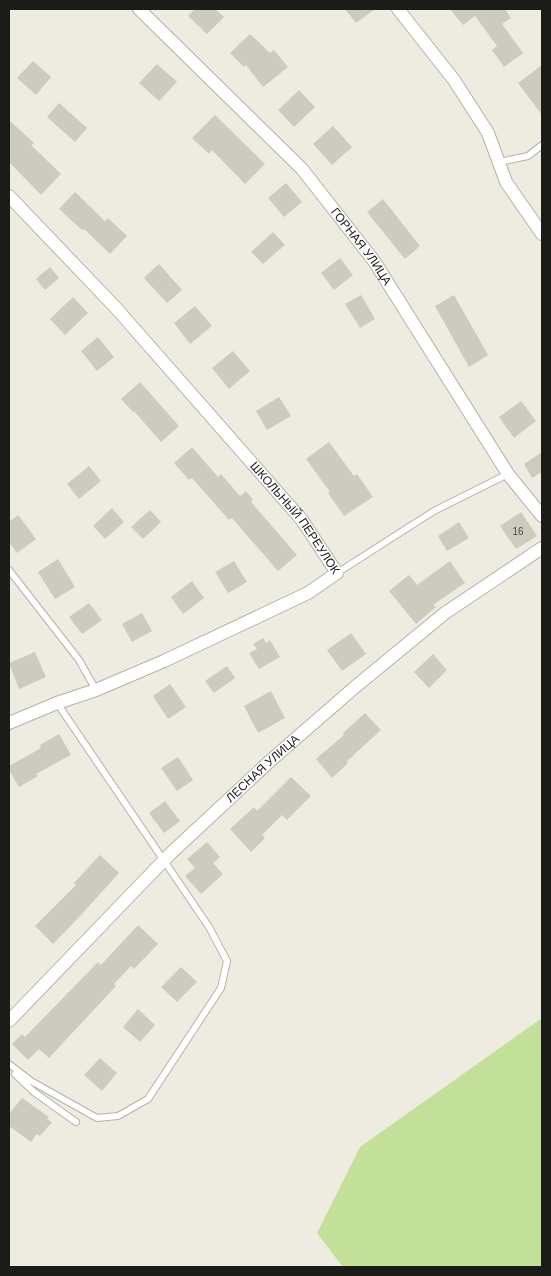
<svg xmlns="http://www.w3.org/2000/svg" width="551" height="1276" font-family="Helvetica,sans-serif">
  <style>
    .green { fill: #c2e097 }
    .building { fill: #cdcac0 }
    .lines { fill: none; stroke-linecap: round; stroke-linejoin: round }
    .service-casing { stroke: #b4b2a8; stroke-width: 8 }
    .minor-casing { stroke: #b4b2a8; stroke-width: 14 }
    .service { stroke: #fff; stroke-width: 6 }
    .minor { stroke: #fff; stroke-width: 12 }
    .labels { text-anchor: middle; dominant-baseline: central; stroke-width: 5; stroke-linejoin: round; paint-order: stroke }
    .number-label { font-size: 10px; fill: #484741 }
    .street-label { font-size: 12px; fill: #1b1b17; stroke: #fff }
  </style>
  <rect width="100%" height="100%" fill="#eeece1"/>
  <!-- green -->
  <path class="green" d="M542 1018V1267H343L317 1233 360 1147Z"/>
  <!-- building -->
  <g class="building">
    <path d="M195 9H215L224 17 207 34 188 16Z"/>
    <path d="M345 9H375L356 23Z"/>
    <path d="M450 9H505L511 18 502 24 523 53 504 67 492 50 497 46 475 16 463 25Z"/>
    <path d="M250 34 270 53 274 50 288 67 263 87 246 65 244 67 230 53Z"/>
    <path d="M33 61 51 77 36 95 17 78Z"/>
    <path d="M157 64 177 82 159 101 139 83Z"/>
    <path d="M542 65V115L518 83Z"/>
    <path d="M299 90 315 107 294 127 278 110Z"/>
    <path d="M59 103 87 128 75 142 47 117Z"/>
    <path d="M215 115 265 164 245 184 212 150 209 154 192 138Z"/>
    <path d="M9 120 34 143 31 145 61 174 41 195 9 162Z"/>
    <path d="M333 126 352 147 332 165 313 144Z"/>
    <path d="M286 183 302 202 284 217 268 198Z"/>
    <path d="M75 192 105 221 108 218 127 236 110 254 84 229 82 230 59 209Z"/>
    <path d="M383 199 420 246 405 259 367 212Z"/>
    <path d="M273 232 285 245 263 264 251 252Z"/>
    <path d="M340 258 353 275 334 290 321 273Z"/>
    <path d="M159 264 182 290 167 303 144 278Z"/>
    <path d="M50 267 59 278 45 290 36 279Z"/>
    <path d="M361 295 375 319 360 328 345 304Z"/>
    <path d="M454 295 488 355 469 367 435 306Z"/>
    <path d="M73 297 88 313 65 335 50 319Z"/>
    <path d="M195 306 212 326 190 344 174 323Z"/>
    <path d="M98 337 114 357 97 371 81 351Z"/>
    <path d="M233 351 250 371 229 389 212 368Z"/>
    <path d="M140 382 179 426 161 442 134 411 133 412 121 399Z"/>
    <path d="M279 397 291 416 267 430 256 411Z"/>
    <path d="M521 401 536 421 514 438 499 417Z"/>
    <path d="M329 442 354 476 357 474 373 497 344 516 328 493 330 492 306 459Z"/>
    <path d="M192 447 218 477 221 474 240 496 246 491 253 500 251 502 297 555 278 571 232 518 229 520 192 478 189 480 174 463Z"/>
    <path d="M542 452V472L532 478 524 464Z"/>
    <path d="M89 466 101 481 79 499 67 484Z"/>
    <path d="M112 508 124 522 105 539 93 526Z"/>
    <path d="M150 510 161 522 143 539 131 527Z"/>
    <path d="M521 512 537 536 516 549 500 526Z"/>
    <path d="M18 515 36 539 17 553 9 542V522Z"/>
    <path d="M459 522 469 538 447 551 438 536Z"/>
    <path d="M58 559 75 587 55 599 38 572Z"/>
    <path d="M234 561 247 582 228 593 215 572Z"/>
    <path d="M450 561 465 583 433 605 436 607 416 624 389 591 409 575 417 585Z"/>
    <path d="M192 581 204 598 183 614 171 597Z"/>
    <path d="M89 603 102 620 82 634 69 617Z"/>
    <path d="M142 613 152 631 132 642 122 624Z"/>
    <path d="M351 633 366 654 342 671 327 650Z"/>
    <path d="M263 638 266 643 270 640 280 657 259 669 249 653 257 649 253 644Z"/>
    <path d="M35 652 46 677 19 689 9 663Z"/>
    <path d="M433 654 447 670 429 688 414 672Z"/>
    <path d="M227 666 235 678 214 693 205 681Z"/>
    <path d="M170 684 186 707 168 719 153 696Z"/>
    <path d="M271 691 285 718 258 733 244 706Z"/>
    <path d="M365 713 381 730 347 761 348 763 332 778 316 759 344 735 343 733Z"/>
    <path d="M59 734 71 755 36 774 38 776 19 787 9 770V766L41 748 40 745Z"/>
    <path d="M178 757 193 780 177 791 161 768Z"/>
    <path d="M291 777 311 796 287 820 282 815 262 835 265 838 251 852 230 829 254 807 257 811Z"/>
    <path d="M165 801 180 821 164 833 149 813Z"/>
    <path d="M207 842 220 857 213 863 223 874 201 894 185 876 195 868 187 859Z"/>
    <path d="M100 855 119 873 81 915 53 944 35 926 76 885 74 883Z"/>
    <path d="M138 925 158 944 134 969 131 966 114 984 116 986 49 1058 39 1049 28 1060 12 1044 22 1034 25 1037 98 962 101 965Z"/>
    <path d="M181 967 197 982 177 1002 161 987Z"/>
    <path d="M138 1009 155 1025 140 1042 123 1027Z"/>
    <path d="M100 1058 117 1073 102 1091 84 1075Z"/>
    <path d="M22 1098 49 1117 47 1119 52 1122 40 1136 37 1134 31 1142 9 1126V1114Z"/>
  </g>
  <g class="lines">
    <defs>
      <g id="service">
        <path d="M499 162 528 156 542 145"/>
        <path d="M9 570 79 660 96 690"/>
        <path d="M337 573 434 511 508 474"/>
        <path d="M9 1064 31 1081 97 1118 118 1116 148 1099 221 988 227 961 209 927 57 703"/>
        <path d="M15 1074 34 1092 76 1122"/>
      </g>
      <g id="minor">
        <path id="s1" d="M139 9 302 169 374 261 508 474 542 516"/>
        <path d="M398 9 454 80 488 133 506 182 542 234"/>
        <path id="s2" d="M9 196 116 308 302 520 337 573 308 593 164 661 96 690 57 703 9 723"/>
        <path id="s3" d="M9 1021 170 854 270 761 355 687 445 613 542 548"/>
      </g>
    </defs>
    <!-- service casing -->
    <use href="#service" class="service-casing"/>
    <!-- minor casing -->
    <use href="#minor" class="minor-casing"/>
    <!-- service -->
    <use href="#service" class="service"/>
    <!-- minor -->
    <use href="#minor" class="minor"/>
  </g>
  <g class="labels">
    <!-- number labels -->
    <g class="number-label">
      <text x="518" y="531">16</text>
    </g>
    <!-- street labels -->
    <g class="street-label">
      <text stroke="none"><textPath href="#s1" startOffset="326">ГОРНАЯ УЛИЦА</textPath></text>
      <text stroke="none"><textPath href="#s2" startOffset="431">ШКОЛЬНЫЙ ПЕРЕУЛОК</textPath></text>
      <text stroke="none"><textPath href="#s3" startOffset="358">ЛЕСНАЯ УЛИЦА</textPath></text>
    </g>
  </g>
  <!-- border -->
  <rect width="551" height="1276" fill="none" stroke="#1b1b17" stroke-width="20"/>
</svg>
